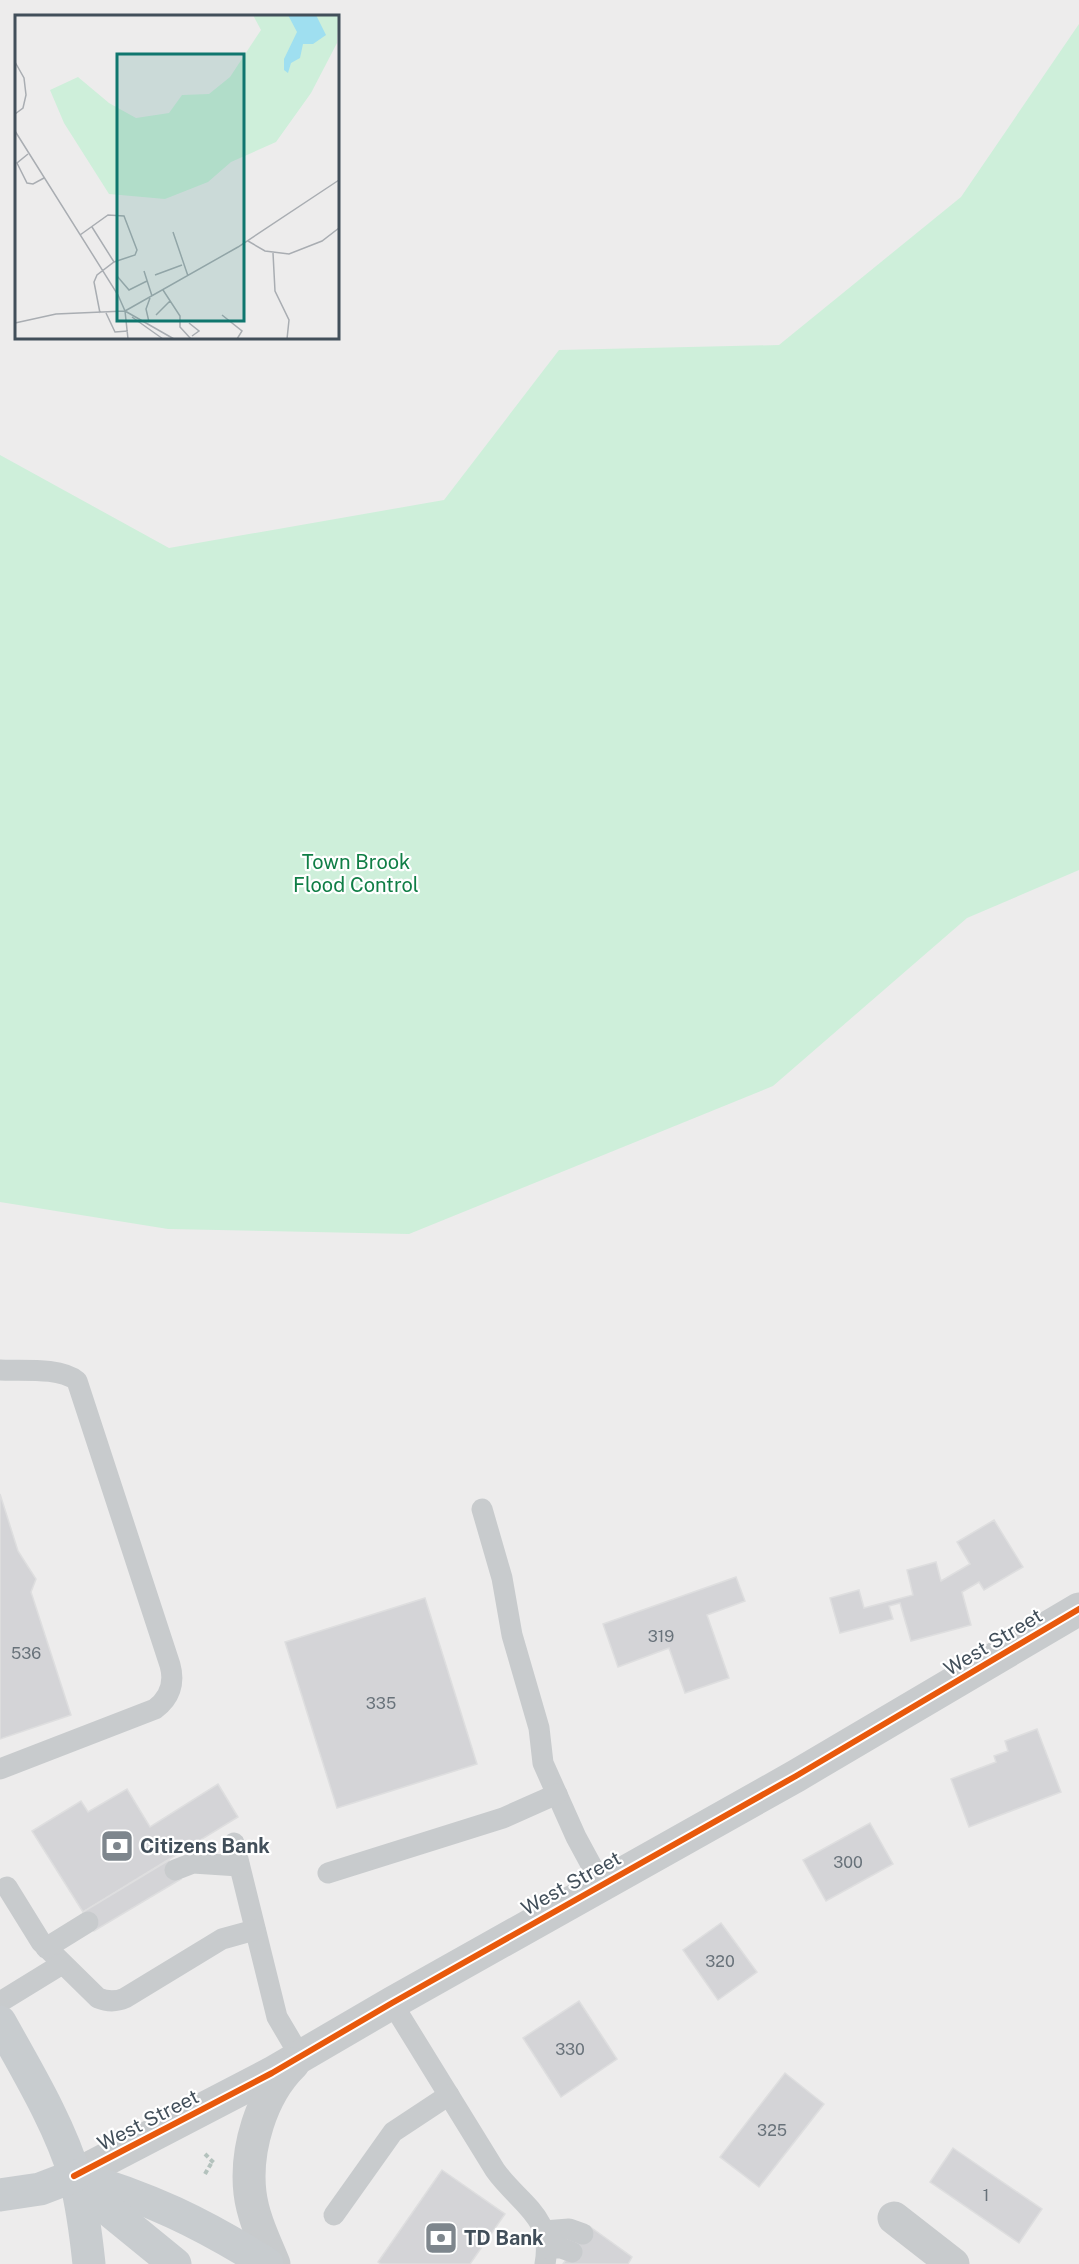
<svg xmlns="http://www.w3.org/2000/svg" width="1079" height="2264" font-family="'Public Sans',sans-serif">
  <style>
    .green { fill: #ceefda }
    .building { fill: #d4d4d7; stroke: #dededf; stroke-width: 1.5 }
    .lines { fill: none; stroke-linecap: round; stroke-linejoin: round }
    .path { stroke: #b4c2bd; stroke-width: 4; stroke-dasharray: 4.5 3; stroke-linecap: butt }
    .service { stroke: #c8cbcd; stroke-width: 21 }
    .minor { stroke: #c8cbcd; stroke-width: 33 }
    .tertiary { stroke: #c8cbcd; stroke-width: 33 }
    .secondary { stroke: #c8cccf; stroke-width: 33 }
    .cycleway-casing { stroke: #fff; stroke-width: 10 }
    .cycleway { stroke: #e8590c; stroke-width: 6 }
    .labels { text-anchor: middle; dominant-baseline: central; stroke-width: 4.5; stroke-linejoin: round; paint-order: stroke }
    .number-label { font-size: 16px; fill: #68727a }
    .park-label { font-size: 20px; fill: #107e46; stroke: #fff }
    .street-label { font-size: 20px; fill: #424f5a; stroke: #fff }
    .poi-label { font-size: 20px; font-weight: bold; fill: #424f5a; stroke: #fff; text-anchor: start }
    .inset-road { fill: none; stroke: #a9adb2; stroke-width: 1.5 }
    .view { fill: #0f766e; fill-opacity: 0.15; stroke: #0f766e; stroke-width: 3 }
    .inset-edge { fill: none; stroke: #424f5a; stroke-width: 3 }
  </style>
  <rect width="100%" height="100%" fill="#edecec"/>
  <!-- green -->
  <path class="green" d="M1079 24V870L967 918 773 1086 409 1234 168 1229 0 1202V455L169 548 444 500 559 350 779 345 961 197Z"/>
  <!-- building -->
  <g class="building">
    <path d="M0 1494 18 1551 36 1579 31 1592 71 1715 0 1739Z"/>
    <path d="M994 1520 1023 1567 984 1590 979 1582 962 1592 971 1625 911 1641 900 1603 889 1606 893 1619 840 1633 830 1598 859 1590 864 1608 913 1595 907 1570 936 1562 941 1581 970 1564 957 1542Z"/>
    <path d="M736 1577 745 1601 707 1615 729 1678 685 1693 669 1648 618 1667 603 1624Z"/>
    <path d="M425 1598 477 1764 337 1808 285 1642Z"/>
    <path d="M1037 1729 1061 1792 969 1827 951 1779 996 1762 994 1756 1008 1751 1005 1741Z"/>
    <path d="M218 1784 238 1817 83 1912 32 1831 81 1801 88 1812 127 1789 150 1827Z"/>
    <path d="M870 1823 893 1864 826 1901 803 1860Z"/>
    <path d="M169 1860 181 1879 94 1931 83 1912Z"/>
    <path d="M721 1923 757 1972 718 2000 683 1950Z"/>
    <path d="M579 2001 617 2059 561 2097 523 2038Z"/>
    <path d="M785 2073 824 2104 759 2187 720 2157Z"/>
    <path d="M953 2148 1042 2209 1019 2243 930 2182Z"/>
    <path d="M442 2170 505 2214 470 2264H381L378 2262Z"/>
    <path d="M589 2226 632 2257 628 2264H563Z"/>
  </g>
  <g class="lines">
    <!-- path -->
    <g class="path">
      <path d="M205 2154 215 2164"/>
      <path d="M205 2174 212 2162"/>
    </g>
    <!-- service -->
    <g class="service">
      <path d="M0 1370C22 1371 60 1367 77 1381L170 1665C175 1683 170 1698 155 1709L0 1769"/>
      <path d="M482 1509 502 1578 512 1635 539 1728 543 1763 576 1837 602 1885"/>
      <path d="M234 1843 277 2017 300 2056"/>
      <path d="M175 1870 193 1863 239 1866"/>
      <path d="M328 1873 503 1818 557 1794"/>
      <path d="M7 1887 41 1942 98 1998C108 2002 116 2002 125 1998L222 1939 255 1930"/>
      <path d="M46 1948 88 1922"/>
      <path d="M0 2002 62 1964"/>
      <path d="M392 2003 495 2170C519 2204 554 2216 545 2264"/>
      <path d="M334 2215 393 2132 449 2095"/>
      <path d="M544 2231 569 2229 583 2234"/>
      <path d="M547 2248H561L572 2252"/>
    </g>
    <!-- minor -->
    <path class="minor" d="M894 2218 953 2264"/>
    <!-- tertiary -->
    <g class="tertiary">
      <path d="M74 2176 272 2073 392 2003 796 1776 1079 1609"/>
      <path d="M274 2264C265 2242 253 2218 250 2193 245 2150 261 2095 293 2064"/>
    </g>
    <!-- secondary -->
    <g class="secondary">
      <path d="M0 2022C26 2069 60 2125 75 2177 82 2205 86 2235 89 2264"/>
      <path d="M74 2176C148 2197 202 2223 267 2264"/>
      <path d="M76 2178 110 2211 175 2264"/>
      <path d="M0 2195 40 2189 74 2176"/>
    </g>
    <defs>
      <path id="cycleway" d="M74 2176 272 2073 392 2003 796 1776 1079 1609"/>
    </defs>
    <!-- cycleway casing -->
    <use href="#cycleway" class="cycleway-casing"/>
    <!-- cycleway -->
    <use href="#cycleway" class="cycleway"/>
  </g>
  <!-- icons -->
  <defs>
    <symbol id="bank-square" viewBox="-11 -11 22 22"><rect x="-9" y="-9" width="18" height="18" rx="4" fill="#7e868d" stroke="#fff"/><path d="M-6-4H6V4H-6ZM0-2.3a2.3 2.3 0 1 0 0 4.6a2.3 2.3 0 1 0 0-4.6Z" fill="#fff"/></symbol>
  </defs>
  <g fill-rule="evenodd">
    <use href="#bank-square" x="98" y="1827" width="38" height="38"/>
    <use href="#bank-square" x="422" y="2219" width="38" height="38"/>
  </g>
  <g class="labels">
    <!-- number labels -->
    <g class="number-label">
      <text x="661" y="1636">319</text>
      <text x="26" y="1653">536</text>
      <text x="381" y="1703">335</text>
      <text x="848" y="1862">300</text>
      <text x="720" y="1961">320</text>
      <text x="570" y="2049">330</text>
      <text x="772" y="2130">325</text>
      <text x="986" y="2195">1</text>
    </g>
    <!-- park labels -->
    <g class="park-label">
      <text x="356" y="862">Town Brook<tspan x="356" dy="23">Flood Control</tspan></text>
    </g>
    <!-- street labels -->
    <g class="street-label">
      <text transform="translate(993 1642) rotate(-31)">West Street</text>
      <text transform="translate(571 1883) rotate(-29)">West Street</text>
      <text transform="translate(148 2120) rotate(-27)">West Street</text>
    </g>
    <!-- poi labels -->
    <g class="poi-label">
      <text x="140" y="1846">Citizens Bank</text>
      <text x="464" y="2238">TD Bank</text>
    </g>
  </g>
  <!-- overview -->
  <g transform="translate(15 15)">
    <rect width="324" height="324" fill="#edecec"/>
    <path d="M238 0H324L322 28 296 78 261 127 216 147 193 167 150 184 94 179 49 108 35 75 63 62 94 88 121 103 154 98 167 80 194 79 215 62 246 15Z" fill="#ceefda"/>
    <path d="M273 0H301L311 20 298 29H288L285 43 276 48 273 58 269 55V44L282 17Z" fill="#9fdff0"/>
    <path class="inset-road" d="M0 47 9 63 11 80 8 93 0 99M0 116 103 280 110 296 113 324M13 139 2 148 12 168 18 169 29 163M77 212 99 247M158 217 173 261M65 220 93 200 109 201 122 235 120 240 99 247 82 260 79 267 85 298M233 226 250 236 274 239 307 226 324 213M258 238 260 276 274 305 272 324M129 256 137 281M140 260 167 250M102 261 114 275 132 266M148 275 165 301V312L176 324M110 296 223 232 324 165M110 296 159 324M91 298 100 317 113 316M141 300 155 286M207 300 227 316 222 324M117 302 148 324M134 307 131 294 135 283M0 308 41 299 110 296M174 308 184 316 177 321"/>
    <path class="view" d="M102 39H229V306H102Z"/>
    <rect width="324" height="324" class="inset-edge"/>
  </g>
</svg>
